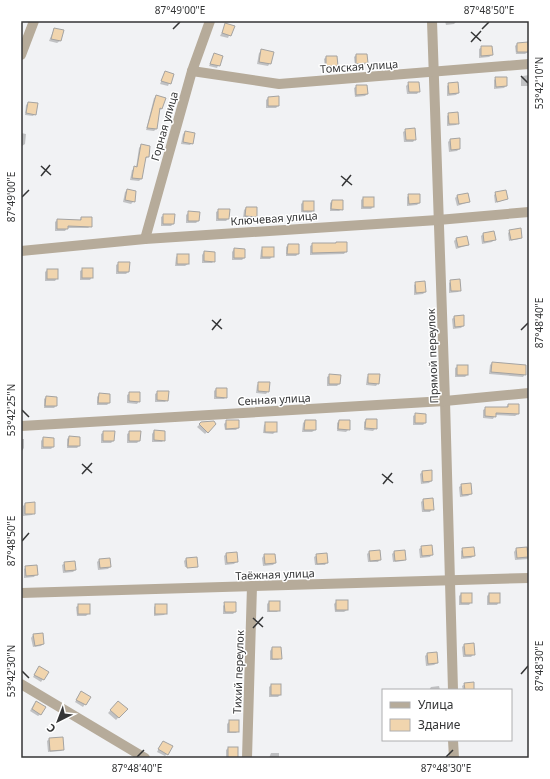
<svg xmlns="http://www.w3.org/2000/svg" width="550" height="779" font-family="'Noto Sans',sans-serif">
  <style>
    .shadow { fill: #0003 }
    .building { fill: #f1d5ae; stroke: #a4a3a2 }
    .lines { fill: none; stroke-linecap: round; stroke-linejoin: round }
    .minor { stroke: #b6ab9a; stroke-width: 10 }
    .ticks { fill: none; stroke: #343536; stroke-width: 1.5 }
    .labels { text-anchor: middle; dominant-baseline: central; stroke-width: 3; stroke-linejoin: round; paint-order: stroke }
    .street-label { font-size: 11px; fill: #343536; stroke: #fff }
    .neatline { fill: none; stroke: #343536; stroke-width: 1.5 }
    .ticks-label { font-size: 10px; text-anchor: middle; fill: #343536 }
  </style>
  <rect width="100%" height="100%" fill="#f1f2f4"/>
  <!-- shadow -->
  <g class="shadow">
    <path d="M445 21H456V22L454 24 446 25Z"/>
    <path d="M226 24 233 26 228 38 220 36Z"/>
    <path d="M54 29 60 41 57 43 49 41Z"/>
    <path d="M517 44 528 52 525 54H516L515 46Z"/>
    <path d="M482 47 492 55 489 57 479 58V49Z"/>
    <path d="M262 50 270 63 268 66 257 64 259 53Z"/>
    <path d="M214 54 222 56 217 68 209 66Z"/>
    <path d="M356 55 367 63 364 65 355 66 354 57Z"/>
    <path d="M326 57 337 65 334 67 325 68 324 59Z"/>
    <path d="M165 72 173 74 168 86 160 84Z"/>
    <path d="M529 75V86H521V78L523 76Z"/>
    <path d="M496 78 506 86 504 88 494 89V80Z"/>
    <path d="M409 83 419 91 417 94H407L406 86Z"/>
    <path d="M449 84 458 93 456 95 447 96V86Z"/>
    <path d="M357 86 367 94 365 96 355 97 354 88Z"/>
    <path d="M157 96 162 108 159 111 156 129 154 131 146 130 154 98Z"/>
    <path d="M278 97V106L276 108H266V100L268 98Z"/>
    <path d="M28 103 35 114 33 116 25 115 26 105Z"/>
    <path d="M449 114 458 123 456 125 447 126V116Z"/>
    <path d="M406 130 415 139 413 142H404L403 132Z"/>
    <path d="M185 132 192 143 190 145 181 144 183 134Z"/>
    <path d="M21 133 26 134 25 144 22 146Z"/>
    <path d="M450 140 459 149 457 151 449 152 448 142Z"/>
    <path d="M141 145 148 157 145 159 141 179 139 181 130 180 132 170 136 168 139 148Z"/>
    <path d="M127 190 134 201 131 204 123 202 125 192Z"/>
    <path d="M496 193 507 199 495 203 494 195Z"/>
    <path d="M409 195 419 203 417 205 407 206V197Z"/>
    <path d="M457 196 469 202 457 206 455 198Z"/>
    <path d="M363 198 373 207 371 209H361V200Z"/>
    <path d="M332 201 342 209 339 211H330V203Z"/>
    <path d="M303 202 313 210 311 213 301 212V204Z"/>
    <path d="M246 208 256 216 253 219 243 218 244 210Z"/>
    <path d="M219 210 228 219 226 221H216V212Z"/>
    <path d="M189 212 198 221 196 223H186V215Z"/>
    <path d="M164 215 173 224 171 226H161V217Z"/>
    <path d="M81 218H91V226L88 228H67L65 231H55V222L57 220 79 221Z"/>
    <path d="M510 231 521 237 519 239 509 241 508 233Z"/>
    <path d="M493 232 494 240 492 242 482 244 481 236 483 234Z"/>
    <path d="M456 239 468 245 456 249 454 241Z"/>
    <path d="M313 244 346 251 344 254 310 255V246Z"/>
    <path d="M288 245 298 254 296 256H286V247Z"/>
    <path d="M263 248 273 256 270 259H260L261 250Z"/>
    <path d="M234 249 244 258 242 260H232V252Z"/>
    <path d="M204 252 214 261 212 263H202V255Z"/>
    <path d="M178 255 188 264 185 266H175L176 257Z"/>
    <path d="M119 263 128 272 126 274H116V265Z"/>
    <path d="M83 269 92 277 90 280H80V271Z"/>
    <path d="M47 270 57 278 55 281H45V272Z"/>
    <path d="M451 281 460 290 458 292 449 293V283Z"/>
    <path d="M416 283 425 292 423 294 414 295V285Z"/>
    <path d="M454 317 463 326 461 328 453 329 452 319Z"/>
    <path d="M492 363 525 374 523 377 489 374 490 365Z"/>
    <path d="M458 366 467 375 465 377H455V368Z"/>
    <path d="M330 375 340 376 339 384 337 386H327V377Z"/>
    <path d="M369 375 378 383 376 386 366 385 367 377Z"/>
    <path d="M259 383 268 391 266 394 256 393 257 385Z"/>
    <path d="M216 389 226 397 224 399H214V391Z"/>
    <path d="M158 392 167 400 165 402H155V394Z"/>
    <path d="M130 393 139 401 137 404 127 403V395Z"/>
    <path d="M99 394 109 395V403L107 405H97V397Z"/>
    <path d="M46 397 56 406 54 408H44V399Z"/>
    <path d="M508 405 518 414 515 416 495 415 493 419 483 418V410L486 408 506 407Z"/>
    <path d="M416 414 425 415V423L423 425H413V416Z"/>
    <path d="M366 420 376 428 373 431 364 430V422Z"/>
    <path d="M227 421 238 428 236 430H225L224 424Z"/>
    <path d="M305 421 315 430 312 432H302L303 423Z"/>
    <path d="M339 421 349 429 346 432 337 431V423Z"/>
    <path d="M201 423 215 424 205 434 197 427Z"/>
    <path d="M266 423 276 431 273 434 263 433 264 425Z"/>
    <path d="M154 431 164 440 162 442H152V434Z"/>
    <path d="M104 432 113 441 111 443H101V434Z"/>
    <path d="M130 432 139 441 137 443H127V434Z"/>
    <path d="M69 437 79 446 77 448H67V439Z"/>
    <path d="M43 438 53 447 51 449H41V441Z"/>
    <path d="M21 439H24V448L22 451Z"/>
    <path d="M422 472 431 481 429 483 421 484 420 474Z"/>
    <path d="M462 485 471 494 468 496 460 497 459 487Z"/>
    <path d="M423 500 432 509 430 512H422L421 502Z"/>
    <path d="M25 504 34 513 32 515 23 516V506Z"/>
    <path d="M422 547 432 554 430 557 420 558 419 549Z"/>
    <path d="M529 548V559L515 560 514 552 516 549Z"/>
    <path d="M463 549 474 556 471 558 461 559V551Z"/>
    <path d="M404 551 405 559 403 561 393 562 392 554 394 552Z"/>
    <path d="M369 552 380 559 378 562H368L367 554Z"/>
    <path d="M236 553 237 561 234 564 225 565 224 556 226 554Z"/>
    <path d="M264 555 275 563 273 565 263 566 262 558Z"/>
    <path d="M317 555 327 562 325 565H315L314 557Z"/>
    <path d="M186 559 197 566 185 567 184 561Z"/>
    <path d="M99 560 110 567 108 569 98 570 97 562Z"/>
    <path d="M65 563 75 570 73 572 63 573 62 565Z"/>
    <path d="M26 567 36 574 34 577 24 578V569Z"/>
    <path d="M461 594 471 602 469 605H459V596Z"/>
    <path d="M489 594 499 602 497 605H487V596Z"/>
    <path d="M337 601 347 610 344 612H335L334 604Z"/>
    <path d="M269 602 279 610 277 612H267V604Z"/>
    <path d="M225 603 235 612 233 614H223V606Z"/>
    <path d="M79 605 89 613 86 616H77L76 607Z"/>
    <path d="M156 605 166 613 164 615 154 616V607Z"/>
    <path d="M33 635 43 644 41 646 33 647 31 638Z"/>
    <path d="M464 645 474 654 471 657H463L462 647Z"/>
    <path d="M272 648 281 658 278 660H270V651Z"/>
    <path d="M427 654 437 663 434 665 426 666 425 656Z"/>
    <path d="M37 670 48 672 41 682 33 677Z"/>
    <path d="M465 684 474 690H463L462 686Z"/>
    <path d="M271 685 280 695 278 697H269V687Z"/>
    <path d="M439 686 440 690H429L431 687Z"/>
    <path d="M81 692 89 697 83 707 75 702Z"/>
    <path d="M118 702 126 709 116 720 108 713Z"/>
    <path d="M34 704 41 714 38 716 30 711Z"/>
    <path d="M230 721 238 731 236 733H227V724Z"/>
    <path d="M49 739 63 749 61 751 48 752 47 741Z"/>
    <path d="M161 744 167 754 165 756 157 752Z"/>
    <path d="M228 748 237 758H226V750Z"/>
    <path d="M271 753H279V758H269Z"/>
  </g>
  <!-- building -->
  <g class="building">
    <path d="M225 23 235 26 231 36 222 33Z"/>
    <path d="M54 28 64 30 61 41 51 39Z"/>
    <path d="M528 42 529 52H517V43Z"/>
    <path d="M481 46H492L493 55 481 56Z"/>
    <path d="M261 49 274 52 271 64 259 62Z"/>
    <path d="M214 53 223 56 220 66 210 64Z"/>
    <path d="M356 54H367L368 63 356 64Z"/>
    <path d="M326 56H337L338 66H326Z"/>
    <path d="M165 71 174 74 171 84 161 81Z"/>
    <path d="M495 77H507V86L496 87Z"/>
    <path d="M408 82H419L420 92H409Z"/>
    <path d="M458 82 459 93 449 94 448 83Z"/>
    <path d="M356 85H367L368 94 356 95Z"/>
    <path d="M156 95 166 98 162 109 160 108 157 129 147 128Z"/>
    <path d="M279 96V106H268V97Z"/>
    <path d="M28 102 38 103 36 115 26 113Z"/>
    <path d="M458 112 459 124H449L448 113Z"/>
    <path d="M415 128 416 140H406L405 129Z"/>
    <path d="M185 131 195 133 193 144 183 142Z"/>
    <path d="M460 138V149L451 150 450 139Z"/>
    <path d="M141 144 150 146 149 157H146L142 179 132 178 134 166 137 167Z"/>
    <path d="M127 189 136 191 135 202 125 200Z"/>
    <path d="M506 190 508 199 497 202 495 192Z"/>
    <path d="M468 193 470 202 459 204 457 195Z"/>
    <path d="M408 194H420V203L409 204Z"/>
    <rect x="363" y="197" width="11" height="10"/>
    <path d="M332 200H343V210L331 209Z"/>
    <rect x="303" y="201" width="11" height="10"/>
    <path d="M246 207H257V217L245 216Z"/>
    <path d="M218 209H230L229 219H218Z"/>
    <path d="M188 211 200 212 199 221H188Z"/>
    <path d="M163 214H175L174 224H163Z"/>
    <path d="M81 217H92V227L68 226V229H57V219L81 220Z"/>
    <path d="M521 228 522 238 511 240 509 230Z"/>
    <path d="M494 231 496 240 484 242 483 233Z"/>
    <path d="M467 236 469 245 458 247 456 238Z"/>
    <path d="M336 242H347V252L312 253V243H336Z"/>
    <path d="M288 244H299V254H287Z"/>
    <rect x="262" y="247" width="12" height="10"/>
    <path d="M234 248 245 249V258H234Z"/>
    <path d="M204 251 215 252V262L204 261Z"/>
    <rect x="177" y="254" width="12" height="10"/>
    <path d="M118 262H130L129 272H118Z"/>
    <rect x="82" y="268" width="11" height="10"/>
    <rect x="47" y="269" width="11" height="10"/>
    <path d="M460 279 461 291H451L450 280Z"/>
    <path d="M425 281 426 292 416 293 415 282Z"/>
    <path d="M464 315V326L455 327 454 316Z"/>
    <path d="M492 362 526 365V375L491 372Z"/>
    <rect x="457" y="365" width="11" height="10"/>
    <path d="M329 374 341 375 340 384H329Z"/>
    <path d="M368 374H380L379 384 368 383Z"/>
    <path d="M258 382H270L269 392 258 391Z"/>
    <path d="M216 388H227V398L216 397Z"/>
    <path d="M157 391H169L168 401 157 400Z"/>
    <path d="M129 392H140V402L129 401Z"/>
    <path d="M99 393 110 394V403H98Z"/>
    <path d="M46 396 57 397V406H45Z"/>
    <path d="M508 404H519V414L496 413V417L485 416V407H508Z"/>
    <path d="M415 413 426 414V423H415Z"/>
    <path d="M366 419H377V429L365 428Z"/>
    <path d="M226 420H239V428L226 429Z"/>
    <path d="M305 420H316V430H304Z"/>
    <path d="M339 420H350V430L338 429Z"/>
    <path d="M214 421 216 424 208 433 199 424 201 422Z"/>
    <rect x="265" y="422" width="12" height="10"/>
    <path d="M154 430 165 431V441L154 440Z"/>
    <path d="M103 431H115L114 441H103Z"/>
    <path d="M129 431H141L140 441H129Z"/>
    <path d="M69 436 80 437V446H68Z"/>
    <path d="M43 437 54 438V447H43Z"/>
    <path d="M432 470V481L423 482 422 471Z"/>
    <path d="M471 483 472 494 462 495 461 484Z"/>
    <path d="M433 498 434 510H424L423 499Z"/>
    <path d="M35 502V514H25V503Z"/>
    <path d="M432 545 433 555 422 556 421 546Z"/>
    <path d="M474 547 475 556 463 557 462 548Z"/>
    <path d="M527 547 528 557 517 558 516 548Z"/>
    <path d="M380 550 381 560 370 561 369 551Z"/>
    <path d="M405 550 406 560 395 561 394 551Z"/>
    <path d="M237 552 238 562 227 563 226 553Z"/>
    <path d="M327 553 328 563 317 564 316 554Z"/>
    <path d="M264 554H275L276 563 265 564Z"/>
    <path d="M197 557 198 567 187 568 186 558Z"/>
    <path d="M110 558 111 567 100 568 99 559Z"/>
    <path d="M75 561 76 570 65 571 64 562Z"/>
    <path d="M37 565 38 575 26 576 25 566Z"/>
    <rect x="461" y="593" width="11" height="10"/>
    <rect x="489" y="593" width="11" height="10"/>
    <rect x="336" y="600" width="12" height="10"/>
    <rect x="269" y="601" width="11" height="10"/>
    <path d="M224 602H236V612H225Z"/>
    <rect x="78" y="604" width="12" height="10"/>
    <rect x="155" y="604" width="12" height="10"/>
    <path d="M43 633 44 644 35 646 33 634Z"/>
    <path d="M474 643 475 655H465L464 644Z"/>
    <path d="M272 647H281L282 659H272Z"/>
    <path d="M437 652 438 663 428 664 427 653Z"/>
    <path d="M39 666 49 672 44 680 34 675Z"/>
    <path d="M474 682V690H465L464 683Z"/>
    <rect x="271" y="684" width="10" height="11"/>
    <path d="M81 691 91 697 86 705 76 700Z"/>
    <path d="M36 701 46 707 41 715 32 709Z"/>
    <path d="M118 701 128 709 119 718 110 710Z"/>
    <rect x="229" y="720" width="10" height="12"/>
    <path d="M63 737 64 750 50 751 49 738Z"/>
    <path d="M163 741 173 746 168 755 158 749Z"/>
    <rect x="228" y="747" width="10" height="11"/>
  </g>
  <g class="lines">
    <!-- minor -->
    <g class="minor">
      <path d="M432 21 445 401 453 690"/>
      <path d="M21 55 34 21"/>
      <path d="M192 71 279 84 529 64"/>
      <path d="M145 239 192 71 210 21"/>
      <path d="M21 251 145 239 438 220 529 212"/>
      <path d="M21 426 445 401 529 393"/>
      <path d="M21 593 529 578"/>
      <path d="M21 684 145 758"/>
      <path d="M453 740 454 758"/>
      <path d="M247 758 252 586"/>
    </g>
  </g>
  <!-- ticks -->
  <path class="ticks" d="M173 29 180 22M482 29 489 22M471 32 481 41M471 42 481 31M521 76 528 83M41 166 51 175M41 176 50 165M341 176 352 185M342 186 351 175M22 197 29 190M212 320 222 329M212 330 221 319M521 330 528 323M22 410 29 417M82 464 92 473M82 474 92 463M382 474 393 483M383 484 392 473M22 541 29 533M253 618 263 627M253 628 263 617M22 671 29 678M521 674 528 666M137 757 144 750M446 757 453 750"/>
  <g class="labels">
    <!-- street labels -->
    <g class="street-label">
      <text transform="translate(359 66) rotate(-4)">Томская улица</text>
      <text transform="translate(164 126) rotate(-74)">Горная улица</text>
      <text transform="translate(274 218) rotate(-4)">Ключевая улица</text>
      <text transform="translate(432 356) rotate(-92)">Прямой переулок</text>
      <text transform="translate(274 399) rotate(-3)">Сенная улица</text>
      <text transform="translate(275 574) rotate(-2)">Таёжная улица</text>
      <text transform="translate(238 672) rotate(-88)">Тихий переулок</text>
    </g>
  </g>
  <!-- border -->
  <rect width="550" height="779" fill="none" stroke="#ffffff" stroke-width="44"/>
  <!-- legend -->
  <rect x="382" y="689" width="130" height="52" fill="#ffffff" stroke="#aeaeaf"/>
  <rect x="390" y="702" width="20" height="6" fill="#b6ab9a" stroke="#aeaeaf"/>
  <text x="418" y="709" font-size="12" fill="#343536">Улица</text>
  <rect x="390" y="719" width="20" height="12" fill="#f1d5ae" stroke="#aeaeaf"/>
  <text x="418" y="729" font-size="12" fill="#343536">Здание</text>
  <!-- north arrow -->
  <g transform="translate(58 721) rotate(222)" stroke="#ffffff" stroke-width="3" paint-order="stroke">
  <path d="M0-3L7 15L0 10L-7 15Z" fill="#343536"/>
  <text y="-6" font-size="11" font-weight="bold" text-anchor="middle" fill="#343536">С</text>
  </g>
  <rect x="22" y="22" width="506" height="735" class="neatline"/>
  <g class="ticks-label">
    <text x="180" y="14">87°49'00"E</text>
    <text x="489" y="14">87°48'50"E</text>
    <text transform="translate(539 83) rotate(-90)" y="4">53°42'10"N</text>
    <text transform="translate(11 197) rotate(-90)" y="4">87°49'00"E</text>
    <text transform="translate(539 323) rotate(-90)" y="4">87°48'40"E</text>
    <text transform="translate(11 410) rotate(-90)" y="4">53°42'25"N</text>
    <text transform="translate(11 541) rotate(-90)" y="4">87°48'50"E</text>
    <text transform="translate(539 666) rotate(-90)" y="4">87°48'30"E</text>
    <text transform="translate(11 671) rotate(-90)" y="4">53°42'30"N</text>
    <text x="137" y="772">87°48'40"E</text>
    <text x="446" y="772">87°48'30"E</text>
  </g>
</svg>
